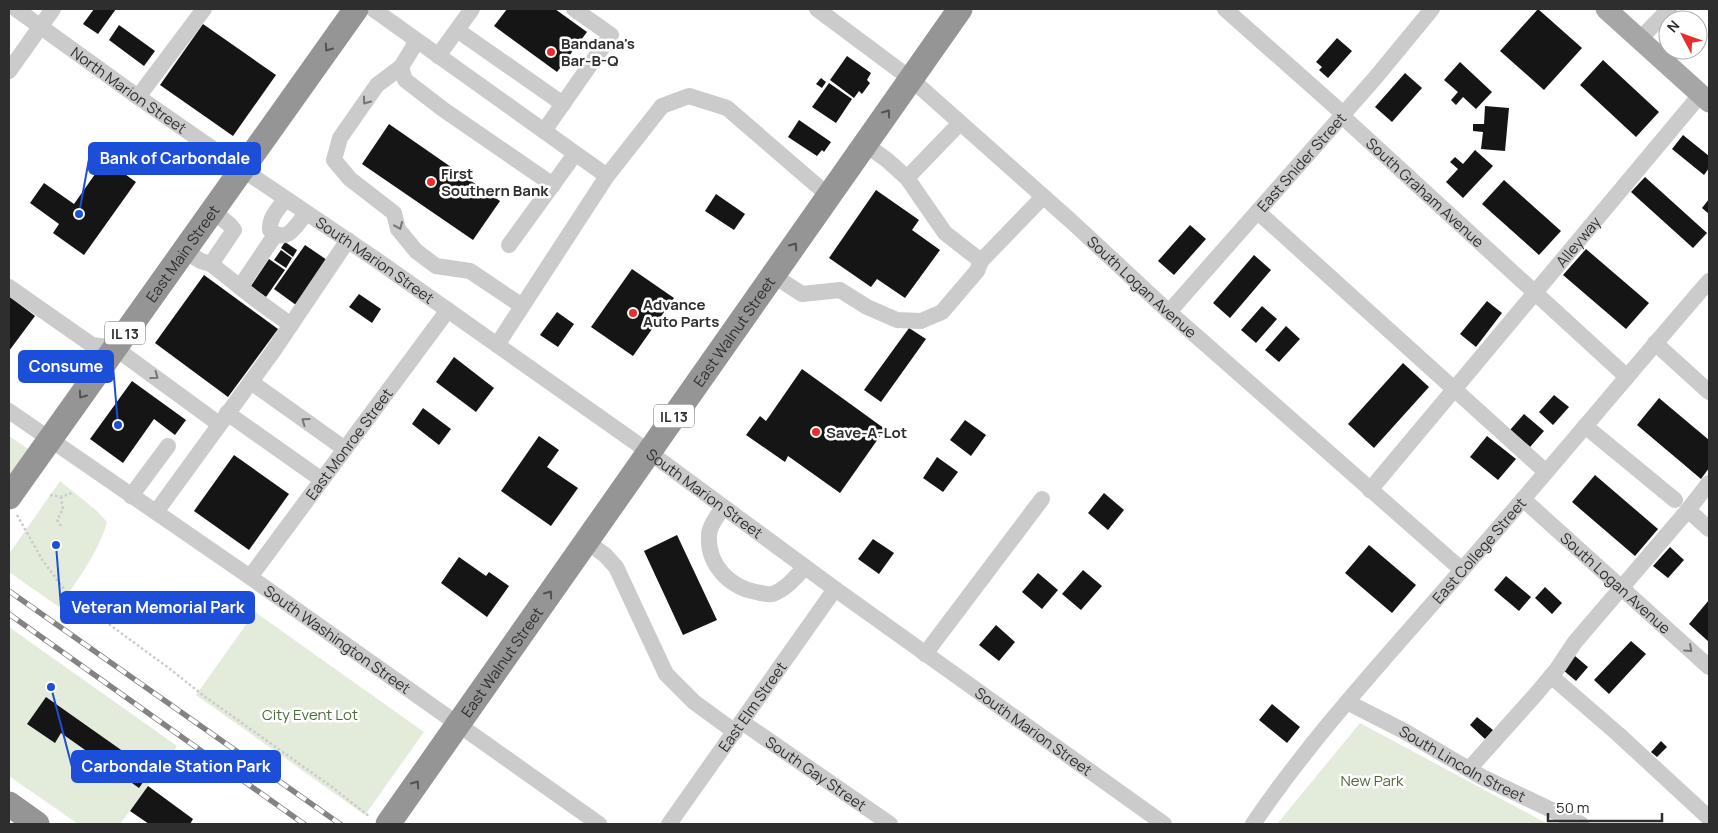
<svg xmlns="http://www.w3.org/2000/svg" width="1718" height="833" font-family="Manrope,sans-serif">
  <style>
    .green { fill: #e3ecdb }
    .building { fill: #151515 }
    .lines { fill: none; stroke-linecap: round; stroke-linejoin: round }
    .path { stroke: #cbcbcb; stroke-width: 2.5; stroke-dasharray: 2.5 2.5; stroke-linecap: butt }
    .minor { stroke: #cbcbcb; stroke-width: 16 }
    .major { stroke: #a6a6a6; stroke-width: 21 }
    .highway { stroke: #959595; stroke-width: 25 }
    .rail-casing { stroke: #838383; stroke-width: 5.5 }
    .rail { stroke: #fff; stroke-width: 4; stroke-dasharray: 11; stroke-linecap: butt }
    .oneway { stroke: #525252 }
    .oneway2 { stroke: #757575 }
    .poi-dot { fill: #e92d2c; stroke: #fff; stroke-width: 2 }
    .labels { text-anchor: middle; dominant-baseline: central; stroke-width: 5; stroke-linejoin: round; paint-order: stroke }
    .shield { fill: #fff; stroke: #6d6d6d; stroke-width: 1 }
    .shield-label { font-size: 14px; font-weight: bold; fill: #2e2e2e }
    .poi-label { font-size: 15px; font-weight: bold; fill: #2e2e2e; stroke: #fff; text-anchor: start }
    .street-label { font-size: 15px; fill: #2e2e2e; stroke: #fff }
    .park-label { font-size: 15px; fill: #4d6b3a; stroke: #fff }
    .leader { fill: none; stroke: #1d4ed8; stroke-width: 2 }
    .callout-dot { fill: #1d4ed8; stroke: #fff; stroke-width: 2 }
    .callout { fill: #1d4ed8; stroke: #1d4ed8; stroke-width: 2 }
    .callout-label { font-size: 16px; text-anchor: middle; font-weight: bold; fill: #fff }
  </style>
  <rect width="100%" height="100%" fill="#fff"/>
  <!-- green -->
  <g class="green">
    <path d="M9 436 31 451 9 483Z"/>
    <path d="M60 481 97 511 107 522C99 552 76 582 59 607L9 572V554Z"/>
    <path d="M255 612 424 732 365 815 196 695Z"/>
    <path d="M9 627 177 746 120 824H78L9 776Z"/>
    <path d="M1360 723 1548 824H1277Z"/>
  </g>
  <!-- building -->
  <g class="building">
    <path d="M94 9H116L98 34 83 24Z"/>
    <path d="M507 9H555L587 32 557 72 494 26Z"/>
    <path d="M1538 9 1582 48 1544 90 1500 51Z"/>
    <path d="M203 24 276 75 233 136 160 85Z"/>
    <path d="M119 25 155 51 144 66 109 40Z"/>
    <path d="M1337 38 1352 51 1328 78 1319 70 1322 67 1316 62Z"/>
    <path d="M847 56 871 73 867 80 870 83 862 94 859 91 854 98 830 80Z"/>
    <path d="M1603 60 1659 112 1636 137 1580 85Z"/>
    <path d="M1460 62 1492 92 1476 109 1463 97 1456 105 1451 100 1458 92 1444 80Z"/>
    <path d="M1405 73 1422 88 1392 122 1375 107Z"/>
    <path d="M821 78 826 82 822 88 816 84Z"/>
    <path d="M829 83 852 99 836 123 812 107Z"/>
    <path d="M1485 106 1509 108 1505 151 1481 149 1483 132 1473 131V124H1484Z"/>
    <path d="M799 120 831 142 824 152 822 150 817 156 788 137Z"/>
    <path d="M389 124 500 201 473 240 362 164Z"/>
    <path d="M1683 135 1709 156V168L1704 175 1672 149Z"/>
    <path d="M1475 150 1493 166 1463 198 1446 182 1458 169 1450 162 1455 157 1463 164Z"/>
    <path d="M105 160 136 182 84 255 53 233 59 224 30 203 44 183 74 204Z"/>
    <path d="M1645 177 1707 233 1693 248 1631 192Z"/>
    <path d="M1504 180 1561 231 1539 255 1482 204Z"/>
    <path d="M876 190 919 220 912 230 940 250 905 298 877 279 871 287 829 258Z"/>
    <path d="M716 194 745 214 734 230 705 211Z"/>
    <path d="M1709 199V214L1702 208Z"/>
    <path d="M1190 225 1206 239 1174 275 1158 261Z"/>
    <path d="M285 242 297 250 293 257 281 248Z"/>
    <path d="M305 245 327 260 296 305 274 289Z"/>
    <path d="M1586 249 1649 303 1626 329 1563 275Z"/>
    <path d="M281 250 292 258 286 268 274 260Z"/>
    <path d="M1254 255 1271 270 1230 318 1213 303Z"/>
    <path d="M269 259 285 270 266 297 251 286Z"/>
    <path d="M632 269 674 298 633 356 591 327Z"/>
    <path d="M204 275 278 329 228 397 155 343Z"/>
    <path d="M359 294 381 309 372 323 349 307Z"/>
    <path d="M10 297 35 316 9 351V299Z"/>
    <path d="M1487 301 1502 313 1476 347 1460 334Z"/>
    <path d="M1262 306 1277 319 1256 343 1241 330Z"/>
    <path d="M557 312 574 324 558 347 540 335Z"/>
    <path d="M1286 326 1300 339 1279 362 1265 350Z"/>
    <path d="M909 328 926 339 881 402 864 390Z"/>
    <path d="M454 357 494 388 476 412 436 382Z"/>
    <path d="M1403 363 1429 387 1374 448 1348 424Z"/>
    <path d="M802 369 885 429 840 493 788 456 785 462 746 435 760 416 766 421Z"/>
    <path d="M132 381 186 420 175 435 154 419 123 463 90 439Z"/>
    <path d="M1554 395 1569 407 1553 425 1539 412Z"/>
    <path d="M1659 398 1709 440V468L1701 479 1637 425Z"/>
    <path d="M423 408 451 429 439 445 412 424Z"/>
    <path d="M1524 414 1544 431 1530 447 1510 430Z"/>
    <path d="M965 420 986 435 971 456 950 440Z"/>
    <path d="M539 436 559 450 547 467 578 488 551 526 501 491Z"/>
    <path d="M1487 436 1516 459 1498 480 1470 457Z"/>
    <path d="M234 455 289 494 249 550 194 511Z"/>
    <path d="M937 457 958 472 943 492 923 478Z"/>
    <path d="M1595 475 1658 529 1635 556 1572 502Z"/>
    <path d="M1104 493 1124 510 1108 530 1088 513Z"/>
    <path d="M677 535 717 620 683 635 644 551Z"/>
    <path d="M873 539 894 553 879 574 858 559Z"/>
    <path d="M1369 545 1416 585 1392 613 1345 573Z"/>
    <path d="M1670 547 1684 560 1668 578 1653 566Z"/>
    <path d="M459 557 486 576 489 572 509 586 487 617 441 583Z"/>
    <path d="M1083 570 1102 586 1081 610 1062 594Z"/>
    <path d="M1038 573 1058 590 1042 609 1022 592Z"/>
    <path d="M1506 576 1531 597 1519 611 1494 590Z"/>
    <path d="M1545 587 1562 603 1552 614 1535 598Z"/>
    <path d="M1709 600V642L1689 624Z"/>
    <path d="M996 625 1015 642 999 661 979 645Z"/>
    <path d="M1631 641 1646 654 1609 694 1594 680Z"/>
    <path d="M1575 656 1588 667 1576 681 1563 670Z"/>
    <path d="M46 697 151 771 139 788 61 733 55 743 27 724Z"/>
    <path d="M1272 704 1300 727 1287 743 1259 720Z"/>
    <path d="M1477 717 1493 730 1485 739 1470 725Z"/>
    <path d="M1661 741 1667 747 1657 757 1651 752Z"/>
    <path d="M148 786 193 819 190 824H149L130 811Z"/>
  </g>
  <g class="lines">
    <!-- path -->
    <g class="path">
      <path d="M50 495 61 497 74 492"/>
      <path d="M17 515 43 561 68 594 170 669 204 696 332 787 370 817"/>
      <path d="M61 526 57 520 63 509 61 497"/>
    </g>
    <!-- minor -->
    <g class="minor">
      <path id="s1" d="M16 9 138 97 242 169 378 261 649 452 835 589 1164 824"/>
      <path d="M373 9 607 176 662 106 689 96 727 108 829 196"/>
      <path id="s2" d="M817 9 911 79 1071 221 1169 312 1462 570"/>
      <path id="s3" d="M1225 9 1340 111 1342 116 1627 377"/>
      <path d="M457 30 563 104"/>
      <path d="M1640 39 1669 9"/>
      <path d="M417 41 401 67 405 80 444 110 553 185"/>
      <path d="M438 56 472 9"/>
      <path d="M401 67 377 85 340 138 334 160 350 179 394 213 398 229 416 251 436 266 470 271 522 306"/>
      <path d="M9 71 53 9"/>
      <path d="M138 97 204 9"/>
      <path d="M544 131 611 35 574 9"/>
      <path d="M907 178 960 123"/>
      <path d="M286 199C279 208 269 217 270 230 287 245 296 226 306 213"/>
      <path d="M1258 212 1546 472"/>
      <path d="M509 245 575 154"/>
      <path d="M184 251 201 261 211 264 234 230 230 225 213 211"/>
      <path d="M981 261 1043 197"/>
      <path d="M211 264 255 299 291 325"/>
      <path d="M774 276 802 294 840 290 867 307 897 320 921 321 942 312 977 271 981 261 945 233 907 178 887 160 865 144"/>
      <path d="M9 287 92 345 115 348 219 424"/>
      <path d="M240 287 275 235"/>
      <path id="s4" d="M1169 312 1376 77 1432 9"/>
      <path d="M1655 343 1709 392"/>
      <path d="M497 345 607 176"/>
      <path d="M251 382 345 449"/>
      <path id="s5" d="M9 411 250 577 599 824"/>
      <path d="M227 413 322 480"/>
      <path d="M1585 426 1675 500"/>
      <path id="s6" d="M1370 490 1701 94"/>
      <path d="M131 496 168 446"/>
      <path id="s7" d="M1523 499 1709 667"/>
      <path d="M723 507C719 514 709 526 709 535 707 564 729 587 756 592 761 593 768 595 772 594 785 590 796 577 805 567"/>
      <path d="M1688 510 1709 483"/>
      <path d="M156 512 274 350 348 240"/>
      <path d="M586 541 605 555 616 567 666 674 694 702 735 732"/>
      <path id="s8" d="M250 577 448 310"/>
      <path d="M925 654 1042 499"/>
      <path d="M1551 676 1618 734 1709 818"/>
      <path id="s9" d="M1347 702 1404 731 1482 777 1581 824"/>
      <path id="s10" d="M742 722 890 824"/>
      <path d="M1469 769 1537 693 1557 669 1575 642 1688 510 1709 529"/>
      <path id="s11" d="M669 824 835 589"/>
      <path id="s12" d="M1253 824C1314 734 1390 653 1461 571 1545 475 1626 377 1709 281"/>
    </g>
    <!-- major -->
    <path class="major" d="M1606 9 1709 102"/>
    <!-- highway -->
    <g class="highway">
      <path id="s13" d="M9 497 356 9"/>
      <path d="M9 804 37 824"/>
      <path id="s14" d="M388 824 960 9"/>
    </g>
    <defs>
      <g id="rail">
        <path d="M9 591 340 824"/>
        <path d="M9 614 304 824"/>
      </g>
    </defs>
    <!-- rail casing -->
    <use href="#rail" class="rail-casing"/>
    <!-- rail -->
    <use href="#rail" class="rail"/>
  </g>
  <!-- one-way arrows -->
  <defs><path id="oneway-chevron" d="M-2-3.5L2.5 0L-2 3.5" fill="none" stroke-width="1.6" stroke-linecap="round" stroke-linejoin="round" transform="scale(1.25)"/></defs>
  <g class="oneway">
    <use href="#oneway-chevron" transform="translate(328 48) rotate(125)"/>
    <use href="#oneway-chevron" transform="translate(887 113) rotate(-55)"/>
    <use href="#oneway-chevron" transform="translate(794 246) rotate(-55)"/>
    <use href="#oneway-chevron" transform="translate(82 395) rotate(125)"/>
    <use href="#oneway-chevron" transform="translate(549 594) rotate(-55)"/>
    <use href="#oneway-chevron" transform="translate(416 784) rotate(-55)"/>
  </g>
  <g class="oneway2">
    <use href="#oneway-chevron" transform="translate(366 101) rotate(126)"/>
    <use href="#oneway-chevron" transform="translate(399 226) rotate(67)"/>
    <use href="#oneway-chevron" transform="translate(155 376) rotate(36)"/>
    <use href="#oneway-chevron" transform="translate(305 421) rotate(-144)"/>
    <use href="#oneway-chevron" transform="translate(1689 649) rotate(42)"/>
  </g>
  <!-- markers -->
  <g class="poi-dot">
    <circle cx="551" cy="52" r="5"/>
    <circle cx="431" cy="182" r="5"/>
    <circle cx="633" cy="313" r="5"/>
    <circle cx="816" cy="432" r="5"/>
  </g>
  <g class="labels">
    <!-- shield labels -->
    <g class="shield">
      <rect x="105" y="321.5" width="40" height="23" rx="4"/>
      <rect x="654" y="404.5" width="40" height="23" rx="4"/>
    </g>
    <g class="shield-label">
      <text x="125" y="333">IL 13</text>
      <text x="674" y="416">IL 13</text>
    </g>
    <!-- poi labels -->
    <g class="poi-label">
      <text x="561" y="43">Bandana's<tspan x="561" dy="17">Bar-B-Q</tspan></text>
      <text x="441" y="173">First<tspan x="441" dy="17">Southern Bank</tspan></text>
      <text x="643" y="304">Advance<tspan x="643" dy="17">Auto Parts</tspan></text>
      <text x="826" y="432">Save-A-Lot</text>
    </g>
    <!-- street labels -->
    <g class="street-label">
      <text stroke="none"><textPath href="#s1" startOffset="139">North Marion Street</textPath></text>
      <text stroke="none"><textPath href="#s4" startOffset="200">East Snider Street</textPath></text>
      <text stroke="none"><textPath href="#s3" startOffset="272">South Graham Avenue</textPath></text>
      <text stroke="none"><textPath href="#s6" startOffset="324">Alleyway</textPath></text>
      <text stroke="none"><textPath href="#s13" startOffset="299">East Main Street</textPath></text>
      <text stroke="none"><textPath href="#s1" startOffset="438">South Marion Street</textPath></text>
      <text stroke="none"><textPath href="#s2" startOffset="428">South Logan Avenue</textPath></text>
      <text stroke="none"><textPath href="#s14" startOffset="602">East Walnut Street</textPath></text>
      <text stroke="none"><textPath href="#s8" startOffset="166">East Monroe Street</textPath></text>
      <text stroke="none"><textPath href="#s1" startOffset="842">South Marion Street</textPath></text>
      <text stroke="none"><textPath href="#s12" startOffset="355">East College Street</textPath></text>
      <text stroke="none"><textPath href="#s7" startOffset="125">South Logan Avenue</textPath></text>
      <text stroke="none"><textPath href="#s5" startOffset="400">South Washington Street</textPath></text>
      <text stroke="none"><textPath href="#s14" startOffset="198">East Walnut Street</textPath></text>
      <text stroke="none"><textPath href="#s11" startOffset="144">East Elm Street</textPath></text>
      <text stroke="none"><textPath href="#s1" startOffset="1248">South Marion Street</textPath></text>
      <text stroke="none"><textPath href="#s9" startOffset="131">South Lincoln Street</textPath></text>
      <text stroke="none"><textPath href="#s10" startOffset="90">South Gay Street</textPath></text>
    </g>
    <!-- park labels -->
    <g class="park-label">
      <text x="310" y="714">City Event Lot</text>
      <text x="1372" y="780">New Park</text>
    </g>
  </g>
  <!-- callouts -->
  <path class="leader" d="M79 214L89 159M118 425L113 366M56 545L61 607M51 687L72 767"/>
  <g class="callout-dot">
    <circle cx="79" cy="214" r="5"/>
    <circle cx="118" cy="425" r="5"/>
    <circle cx="56" cy="545" r="5"/>
    <circle cx="51" cy="687" r="5"/>
  </g>
  <g class="callout">
    <rect x="89" y="143" width="171" height="31" rx="5"/>
    <rect x="19" y="351" width="94" height="31" rx="5"/>
    <rect x="61" y="592" width="193" height="31" rx="5"/>
    <rect x="72" y="751" width="208" height="31" rx="5"/>
  </g>
  <g class="callout-label">
    <text x="175" y="164">Bank of Carbondale</text>
    <text x="66" y="372">Consume</text>
    <text x="158" y="613">Veteran Memorial Park</text>
    <text x="176" y="772">Carbondale Station Park</text>
  </g>
  <!-- border -->
  <rect width="1718" height="833" fill="none" stroke="#2e2e2e" stroke-width="20"/>
  <!-- north arrow -->
  <g transform="translate(1683 35) rotate(311)"><circle r="24" fill="#ffffff" stroke="#ababab"/>
  <path d="M0-4L9 19L0 12L-9 19Z" fill="#e92d2c"/>
  <text y="-8" font-size="14" font-weight="bold" text-anchor="middle" fill="#2e2e2e">N</text>
  </g>
  <!-- scale -->
  <path d="M1548 813v8h114v-8" fill="none" stroke="#2e2e2e" stroke-width="2.5"/>
  <text x="1556" y="813" font-size="15" fill="#2e2e2e" stroke="#ffffff" stroke-width="4" paint-order="stroke">50 m</text>
</svg>
